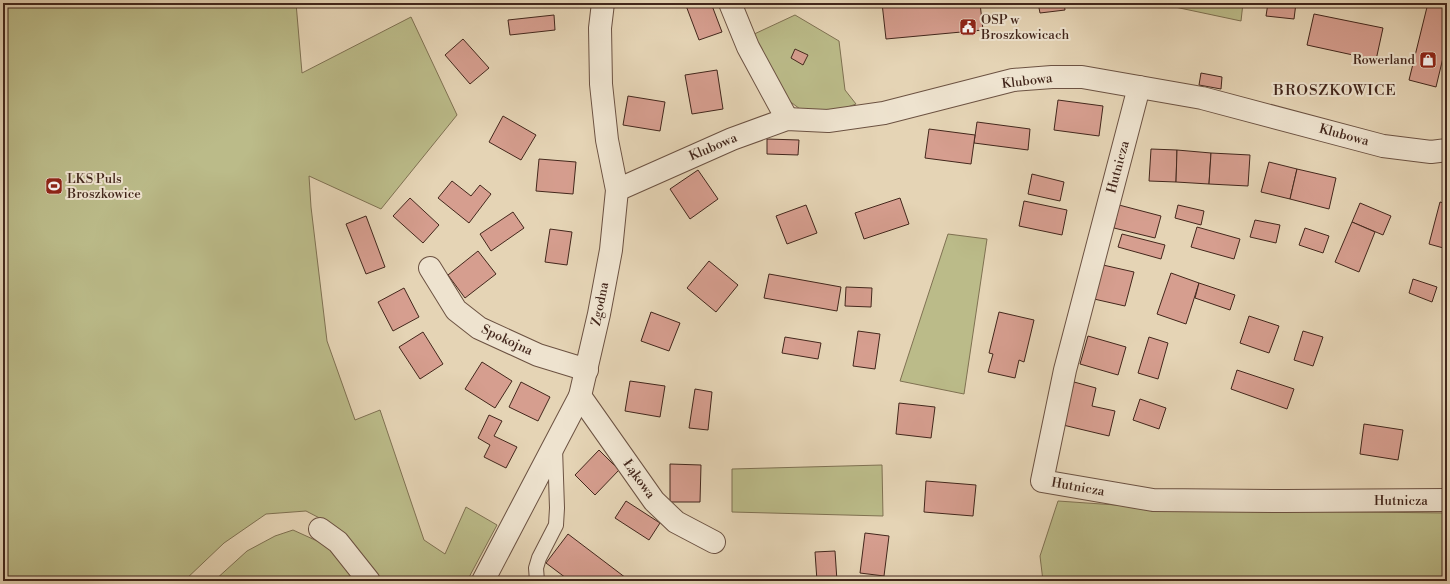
<svg xmlns="http://www.w3.org/2000/svg" width="1450" height="584" font-family="'Libre Bodoni',serif">
  <style>
    .green { fill: #bbbb89; stroke: #7f7152 }
    .building { fill: #d69e8f; stroke: #43271c }
    .lines { fill: none; stroke-linecap: round; stroke-linejoin: round }
    .lane-casing { stroke: #6c5242; stroke-width: 16 }
    .street-casing { stroke: #6c5242; stroke-width: 24 }
    .lane { stroke: #eee3cf; stroke-width: 14 }
    .street { stroke: #eee3cf; stroke-width: 22 }
    .labels { text-anchor: middle; dominant-baseline: central; stroke-width: 4; stroke-linejoin: round; paint-order: stroke }
    .poi-label { font-size: 13px; fill: #43271c; stroke: #eee3cf; text-anchor: start }
    .street-label { font-size: 13px; fill: #43271c; stroke: #eee3cf }
    .quarter-label { font-size: 15px; letter-spacing: 1px; fill: #43271c; stroke: #eee3cf }
  </style>
  <rect width="100%" height="100%" fill="#e5d4b5"/>
  <filter id="stains"><feTurbulence type="fractalNoise" baseFrequency=".005" numOctaves="4"/><feColorMatrix values="0 0 0 0 .2 0 0 0 0 .09 0 0 0 0 .02 0 0 0 .5 -.17"/></filter>
  <radialGradient id="worn" r=".72"><stop offset=".6" stop-color="#630" stop-opacity="0"/><stop offset="1" stop-color="#630" stop-opacity=".3"/></radialGradient>
  <!-- green -->
  <g class="green">
    <path d="M3 3H296L302 73 411 17 457 115 381 209 309 176 311 207 327 341 355 420 380 410 424 540 445 554 466 507 497 525 467 581H364L335 526 306 511 266 514 224 543 184 581H3Z"/>
    <path d="M1156 3H1243L1241 21Z"/>
    <path d="M795 15 839 41 845 90 856 104 831 113 800 109 780 94 750 36Z"/>
    <path d="M948 234 987 239 964 394 900 381Z"/>
    <path d="M882 465 883 516 732 512V469Z"/>
    <path d="M1058 501 1188 510 1447 513V581H1043L1040 556Z"/>
    <path d="M293 530 326 545 357 581H214L247 551 275 536Z"/>
  </g>
  <!-- building -->
  <g class="building">
    <path d="M685 3H711L722 32 699 40Z"/>
    <path d="M882 3H980L983 30 886 39Z"/>
    <path d="M1038 3H1064L1065 10 1040 13Z"/>
    <path d="M1268 3H1296L1294 19 1266 16Z"/>
    <path d="M1428 3H1447V41L1436 87 1409 80Z"/>
    <path d="M1314 14 1383 28 1376 60 1307 45Z"/>
    <path d="M554 15 555 30 510 35 508 20Z"/>
    <path d="M463 39 489 68 470 84 445 55Z"/>
    <path d="M795 49 808 55 803 65 791 58Z"/>
    <path d="M717 70 723 109 692 114 685 75Z"/>
    <path d="M1201 73 1222 77 1221 89 1199 85Z"/>
    <path d="M628 96 665 102 660 131 623 125Z"/>
    <path d="M1058 100 1103 106 1099 136 1054 130Z"/>
    <path d="M503 116 536 135 521 160 489 142Z"/>
    <path d="M977 122 1030 129 1028 150 974 143Z"/>
    <path d="M929 129 975 135 971 164 925 158Z"/>
    <path d="M767 139 799 140 798 155 767 154Z"/>
    <path d="M1151 149 1177 150 1176 182 1149 181Z"/>
    <path d="M1177 150 1211 153 1209 184 1176 182Z"/>
    <path d="M1211 153 1250 155 1248 186 1209 184Z"/>
    <path d="M539 159 576 162 573 194 536 191Z"/>
    <path d="M1269 162 1297 169 1290 199 1261 192Z"/>
    <path d="M1297 169 1336 178 1329 209 1290 199Z"/>
    <path d="M698 170 718 199 690 219 670 189Z"/>
    <path d="M1032 174 1064 182 1060 201 1028 194Z"/>
    <path d="M452 181 471 196 480 185 491 194 469 223 438 198Z"/>
    <path d="M410 198 439 225 423 243 393 216Z"/>
    <path d="M900 198 909 224 864 239 855 213Z"/>
    <path d="M1024 201 1067 210 1062 235 1019 226Z"/>
    <path d="M1440 202 1447 204V249L1429 244Z"/>
    <path d="M1360 203 1391 216 1383 235 1352 222Z"/>
    <path d="M806 205 817 233 787 244 776 216Z"/>
    <path d="M1119 205 1161 216 1155 238 1114 228Z"/>
    <path d="M1178 205 1204 211 1201 225 1175 218Z"/>
    <path d="M513 212 524 228 491 251 480 234Z"/>
    <path d="M366 216 385 267 366 274 346 224Z"/>
    <path d="M1255 220 1280 225 1276 243 1250 237Z"/>
    <path d="M1352 222 1375 232 1359 272 1335 262Z"/>
    <path d="M1197 227 1240 239 1234 259 1191 247Z"/>
    <path d="M1305 228 1329 236 1323 253 1299 245Z"/>
    <path d="M550 229 572 232 567 265 545 262Z"/>
    <path d="M1122 234 1165 245 1161 259 1118 247Z"/>
    <path d="M478 251 496 274 465 298 448 275Z"/>
    <path d="M709 261 738 285 716 312 687 288Z"/>
    <path d="M1103 265 1134 272 1125 306 1094 299Z"/>
    <path d="M1171 273 1199 283 1186 324 1157 314Z"/>
    <path d="M769 274 841 287 837 311 764 298Z"/>
    <path d="M1413 279 1437 287 1432 302 1409 293Z"/>
    <path d="M1199 283 1235 295 1230 310 1195 298Z"/>
    <path d="M846 287 872 288 871 307 845 306Z"/>
    <path d="M404 288 419 317 393 331 378 302Z"/>
    <path d="M651 312 680 323 669 351 641 341Z"/>
    <path d="M999 312 1034 320 1024 362 1019 360 1015 378 988 372 993 354 989 353Z"/>
    <path d="M1249 316 1279 326 1269 353 1240 343Z"/>
    <path d="M858 331 880 334 875 369 853 366Z"/>
    <path d="M1303 331 1323 337 1313 366 1294 360Z"/>
    <path d="M423 332 443 364 420 379 399 347Z"/>
    <path d="M1088 336 1126 347 1118 375 1080 364Z"/>
    <path d="M785 337 821 343 818 359 782 353Z"/>
    <path d="M1149 337 1168 343 1158 379 1138 373Z"/>
    <path d="M482 362 512 381 495 408 465 389Z"/>
    <path d="M1237 370 1294 389 1287 409 1231 389Z"/>
    <path d="M630 381 665 386 660 417 625 411Z"/>
    <path d="M521 382 550 397 538 421 509 407Z"/>
    <path d="M1074 382 1096 388 1092 406 1115 411 1109 436 1063 425Z"/>
    <path d="M695 389 712 392 708 430 689 428Z"/>
    <path d="M1140 399 1166 408 1159 429 1133 420Z"/>
    <path d="M899 403 935 407 931 438 896 434Z"/>
    <path d="M489 415 502 421 494 436 517 447 506 468 484 457 490 445 478 438Z"/>
    <path d="M1364 424 1403 430 1398 460 1360 454Z"/>
    <path d="M599 450 619 470 595 495 575 475Z"/>
    <path d="M670 464 701 465 700 502H670Z"/>
    <path d="M926 481 976 485 973 516 924 512Z"/>
    <path d="M626 501 660 523 649 540 615 518Z"/>
    <path d="M865 533 889 536 884 576 860 573Z"/>
    <path d="M568 534 626 578 624 581H570L546 563Z"/>
    <path d="M835 551 837 581H817L815 552Z"/>
  </g>
  <g class="lines">
    <defs>
      <path id="lane" d="M537 581 536 568 539 558 556 525 557 508 555 448"/>
      <g id="street">
        <path d="M730 3 748 47 787 119"/>
        <path d="M1139 87 1065 370 1042 481 1153 500 1286 501 1447 500"/>
        <path d="M617 190 732 139 787 119 828 121 884 113 1013 80 1052 77H1082L1202 98 1383 146 1431 152 1447 150"/>
        <path d="M430 268 456 310 479 328 538 355 587 370"/>
        <path d="M580 396 654 501 676 522 714 542"/>
        <path d="M320 529 338 542 369 581"/>
        <path d="M483 581 580 396 599 314 611 250 617 190 607 140 601 84 600 28 603 3"/>
      </g>
    </defs>
    <!-- lane casing -->
    <use href="#lane" class="lane-casing"/>
    <!-- street casing -->
    <use href="#street" class="street-casing"/>
    <!-- lane -->
    <use href="#lane" class="lane"/>
    <!-- street -->
    <use href="#street" class="street"/>
  </g>
  <!-- icons -->
  <defs>
    <symbol id="civic-square" viewBox="-11 -11 22 22"><rect x="-9" y="-9" width="18" height="18" rx="4" fill="#8f2418" stroke="#eee3cf"/><path d="M-.6-6.5H3V-4.5H.6V-3L4-1V1h2V6H-6V1h2V-1L-.6-3ZM-1.2 2.5V6h2.4V2.5Z" fill="#fff"/></symbol>
    <symbol id="shop-square" viewBox="-11 -11 22 22"><rect x="-9" y="-9" width="18" height="18" rx="4" fill="#8f2418" stroke="#eee3cf"/><path d="M-5-2.5h2.3a2.7 3.5 0 0 1 5.4 0H5L5.5 6h-11ZM-1.5-2.5h3a1.5 2.3 0 0 0-3 0Z" fill="#fff"/></symbol>
    <symbol id="stadium-square" viewBox="-11 -11 22 22"><rect x="-9" y="-9" width="18" height="18" rx="4" fill="#8f2418" stroke="#eee3cf"/><path d="M0-5a6.5 5 0 1 0 0 10a6.5 5 0 1 0 0-10ZM-3.5-1.8h7v3.6h-7Z" fill="#fff"/></symbol>
  </defs>
  <g fill-rule="evenodd">
    <use href="#civic-square" x="958" y="17" width="20" height="20"/>
    <use href="#shop-square" x="1418" y="50" width="20" height="20"/>
    <use href="#stadium-square" x="44" y="176" width="20" height="20"/>
  </g>
  <g class="labels">
    <!-- poi labels -->
    <g class="poi-label">
      <text x="981" y="20">OSP w<tspan x="981" dy="15">Broszkowicach</tspan></text>
      <text x="1415" y="60" text-anchor="end">Rowerland</text>
      <text x="67" y="179">LKS Puls<tspan x="67" dy="15">Broszkowice</tspan></text>
    </g>
    <!-- street labels -->
    <g class="street-label">
      <text transform="translate(1027 81) rotate(-7)">Klubowa</text>
      <text transform="translate(1344 135) rotate(15)">Klubowa</text>
      <text transform="translate(713 147) rotate(-23)">Klubowa</text>
      <text transform="translate(1118 167) rotate(-75)">Hutnicza</text>
      <text transform="translate(600 304) rotate(-79)">Zgodna</text>
      <text transform="translate(507 340) rotate(25)">Spokojna</text>
      <text transform="translate(639 479) rotate(54)">Łąkowa</text>
      <text transform="translate(1078 487) rotate(10)">Hutnicza</text>
      <text x="1401" y="501">Hutnicza</text>
    </g>
    <!-- quarter labels -->
    <g class="quarter-label">
      <text x="1335" y="90">BROSZKOWICE</text>
    </g>
  </g>
  <!-- margin -->
  <rect width="1450" height="584" fill="none" stroke="#e5d4b5" stroke-width="16"/>
  <rect x="4" y="4" width="1442" height="576" fill="none" stroke="#43271c" stroke-width="2"/>
  <rect x="8" y="8" width="1434" height="568" fill="none" stroke="#43271c"/>
  <rect width="100%" height="100%" filter="url(#stains)"/>
  <rect width="100%" height="100%" fill="url(#worn)"/>
</svg>
